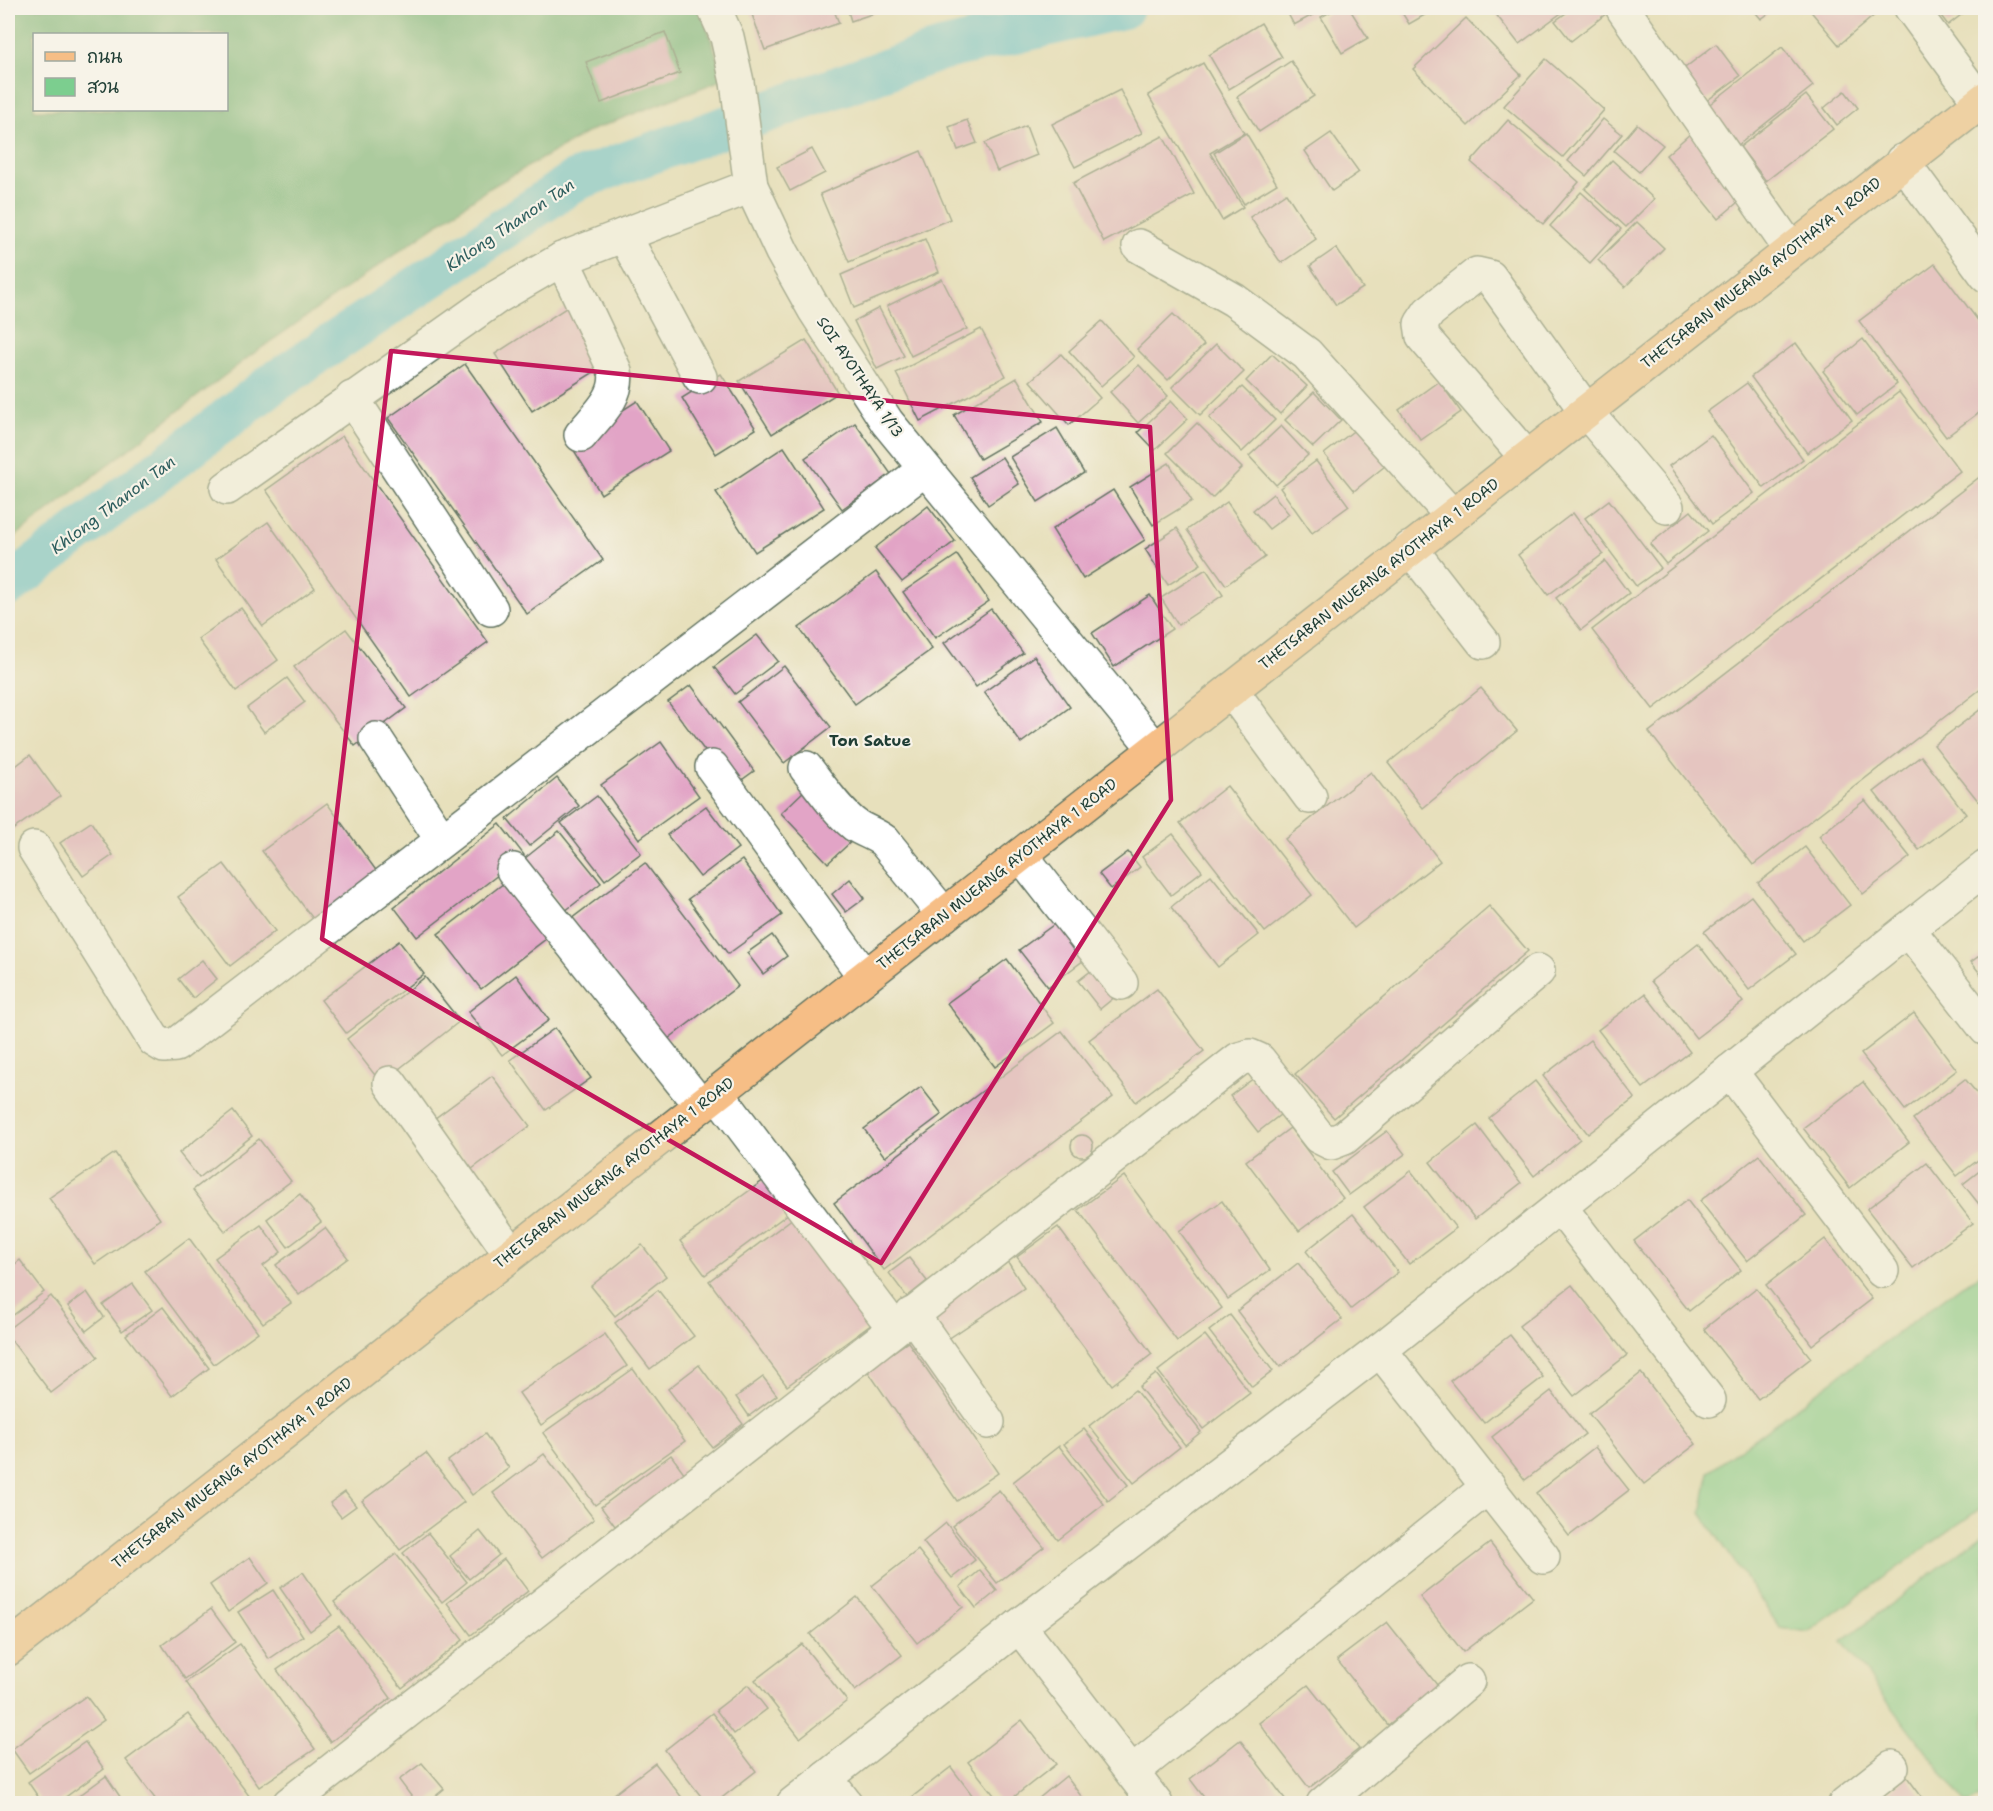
<svg xmlns="http://www.w3.org/2000/svg" width="1993" height="1811" font-family="'Shantell Sans','Playpen Sans Thai',sans-serif">
  <style>
    .green { fill: #7cce8f; stroke: #4e8662; stroke-width: 1.5 }
    .forest { fill: #65b17a; stroke: #427757; stroke-width: 1.5; fill-rule: evenodd }
    .lines { fill: none; stroke-linecap: round; stroke-linejoin: round }
    .canal { stroke: #5dc3da; stroke-width: 42 }
    .building { fill: #e2a4c6 }
    .minor-casing { stroke: #657664; stroke-width: 36 }
    .major-casing { stroke: #657664; stroke-width: 36 }
    .minor { stroke: #fff; stroke-width: 33 }
    .major { stroke: #f6be86; stroke-width: 33 }
    .marked { fill: none; stroke: #c2185b; stroke-width: 4.5; stroke-linejoin: round }
    .labels { text-anchor: middle; dominant-baseline: central; stroke-width: 4.5; stroke-linejoin: round; paint-order: stroke }
    .street-label { font-size: 15px; fill: #1f3d34; stroke: #f7f3e8 }
    .water-label { font-size: 16px; font-style: italic; fill: #2e5e5e; stroke: #f7f3e8 }
    .neighbourhood-label { font-size: 16px; font-weight: bold; fill: #1f3d34; stroke: #f7f3e8 }
  </style>
  <rect width="100%" height="100%" fill="#f7f3e8"/>
  <filter id="ink" filterUnits="userSpaceOnUse"><feTurbulence type="fractalNoise" baseFrequency=".0167" numOctaves="2"/><feDisplacementMap in="SourceGraphic" scale="12" xChannelSelector="R" yChannelSelector="G"/><feConvolveMatrix kernelMatrix="1 2 1 2 8 2 1 2 1" color-interpolation-filters="sRGB"/></filter>
  <filter id="wash" filterUnits="userSpaceOnUse"><feTurbulence type="fractalNoise" baseFrequency=".008" numOctaves="4" result="noise"/><feDisplacementMap in="SourceGraphic" scale="24" xChannelSelector="R" yChannelSelector="G"/><feGaussianBlur stdDeviation="1.35" result="paint"/><feColorMatrix in="noise" values="0 0 0 0 0 0 0 0 0 0 0 0 0 0 0 0 0 1.4 0 .05"/><feComposite in="paint" operator="in"/></filter>
  <g filter="url(#wash)">
    <rect width="100%" height="100%" fill="#e7e0bc"/>
    <!-- green -->
    <g class="green">
      <path d="M1985 1273V1505L1808 1632 1780 1628 1701 1513 1709 1472 1962 1285Z"/>
      <path d="M1985 1533V1792L1970 1803H1965L1842 1641Z"/>
    </g>
    <!-- forest -->
    <path class="forest" d="M8 8H701L724 79 592 130 488 189 250 356 8 542ZM34 34H226V110H34Z"/>
    <g class="lines">
      <!-- canal -->
      <path class="canal" d="M8 586 272 384 576 180 941 50 1123 8"/>
    </g>
    <g id="blocks">
      <!-- building -->
      <g class="building">
        <path d="M755 8H833L839 23 765 50 750 9Z"/>
        <path d="M847 8H889L851 21Z"/>
        <path d="M1285 8H1321L1322 10 1294 25Z"/>
        <path d="M1337 8H1349L1368 38 1342 53 1321 17Z"/>
        <path d="M1399 8H1437L1409 24Z"/>
        <path d="M1491 8H1568L1519 44Z"/>
        <path d="M1573 8H1602L1607 13 1571 41 1555 21Z"/>
        <path d="M1752 8H1776L1761 19Z"/>
        <path d="M1808 8H1883L1839 45Z"/>
        <path d="M1935 8H1970L1948 25Z"/>
        <path d="M1466 18 1521 75 1468 126 1413 69Z"/>
        <path d="M1261 23 1282 57 1229 89 1209 55Z"/>
        <path d="M665 32 680 73 601 103 586 62Z"/>
        <path d="M1716 44 1740 76 1701 105 1677 74Z"/>
        <path d="M1782 47 1813 86 1737 146 1706 107Z"/>
        <path d="M1546 59 1604 110 1563 157 1504 106Z"/>
        <path d="M1291 61 1314 96 1259 132 1237 97Z"/>
        <path d="M1203 63 1244 133 1210 153 1243 207 1222 220 1148 95Z"/>
        <path d="M1120 90 1142 133 1075 167 1052 124Z"/>
        <path d="M1845 91 1858 108 1837 125 1824 108Z"/>
        <path d="M1806 95 1833 129 1766 181 1740 147Z"/>
        <path d="M1603 119 1622 134 1586 176 1568 161Z"/>
        <path d="M967 120 977 143 958 150 949 127Z"/>
        <path d="M1508 120 1579 182 1543 224 1471 162Z"/>
        <path d="M1637 124 1663 145 1639 172 1614 151Z"/>
        <path d="M1026 126 1037 155 997 171 985 143Z"/>
        <path d="M1246 133 1277 184 1244 204 1214 153Z"/>
        <path d="M1331 133 1359 172 1332 191 1305 151Z"/>
        <path d="M1691 133 1744 197 1718 219 1666 155Z"/>
        <path d="M1163 136 1194 194 1104 242 1073 183Z"/>
        <path d="M812 149 825 173 790 191 777 167Z"/>
        <path d="M921 151 950 219 849 262 820 194Z"/>
        <path d="M1612 160 1654 199 1626 227 1585 189Z"/>
        <path d="M1581 192 1621 229 1590 263 1550 226Z"/>
        <path d="M1286 193 1316 239 1281 263 1250 217Z"/>
        <path d="M1637 222 1664 248 1625 287 1598 260Z"/>
        <path d="M925 239 939 272 854 308 841 275Z"/>
        <path d="M1336 248 1363 288 1336 305 1310 266Z"/>
        <path d="M1935 264 1986 331V407L1946 437 1859 321Z"/>
        <path d="M942 279 967 329 911 356 887 306Z"/>
        <path d="M572 304 610 362 532 411 495 354Z"/>
        <path d="M879 308 904 356 877 369 854 321Z"/>
        <path d="M1173 314 1204 345 1168 380 1137 349Z"/>
        <path d="M1102 321 1134 357 1101 386 1069 351Z"/>
        <path d="M981 329 1006 376 920 421 896 373Z"/>
        <path d="M1863 339 1897 384 1857 415 1823 371Z"/>
        <path d="M806 340 838 393 772 434 739 381Z"/>
        <path d="M1796 343 1852 420 1807 453 1751 377Z"/>
        <path d="M1216 344 1244 372 1200 415 1172 387Z"/>
        <path d="M1061 354 1100 398 1069 425 1030 381Z"/>
        <path d="M1272 354 1307 386 1280 414 1246 381Z"/>
        <path d="M465 364 603 560 527 614 388 418Z"/>
        <path d="M1139 365 1168 396 1138 423 1110 392Z"/>
        <path d="M721 374 756 429 716 454 682 398Z"/>
        <path d="M1017 378 1043 422 980 459 954 415Z"/>
        <path d="M1439 381 1461 412 1421 440 1399 410Z"/>
        <path d="M1747 383 1803 459 1764 488 1707 412Z"/>
        <path d="M1242 387 1275 420 1242 452 1209 418Z"/>
        <path d="M1314 392 1341 420 1313 447 1285 420Z"/>
        <path d="M1899 392 1960 471 1653 709 1592 630Z"/>
        <path d="M637 401 669 451 601 494 570 444Z"/>
        <path d="M1171 401 1188 419 1155 450 1138 432Z"/>
        <path d="M855 423 891 474 842 509 805 458Z"/>
        <path d="M1197 423 1242 468 1212 498 1167 453Z"/>
        <path d="M1361 425 1390 462 1354 491 1324 454Z"/>
        <path d="M1281 426 1308 455 1276 485 1249 456Z"/>
        <path d="M1057 428 1084 473 1038 502 1010 457Z"/>
        <path d="M1711 435 1754 493 1712 524 1669 466Z"/>
        <path d="M342 436 488 642 411 697 266 490Z"/>
        <path d="M784 447 824 508 755 552 716 492Z"/>
        <path d="M1002 457 1019 484 988 505 970 477Z"/>
        <path d="M1316 461 1349 506 1312 533 1280 488Z"/>
        <path d="M1169 463 1192 501 1153 525 1130 487Z"/>
        <path d="M1986 472V685L1753 865 1649 732Z"/>
        <path d="M1113 490 1145 540 1083 579 1052 529Z"/>
        <path d="M1273 494 1289 514 1269 529 1253 510Z"/>
        <path d="M1609 500 1661 568 1636 586 1585 518Z"/>
        <path d="M1227 502 1265 557 1226 585 1187 530Z"/>
        <path d="M928 506 955 541 902 582 875 548Z"/>
        <path d="M1691 511 1708 531 1666 564 1650 544Z"/>
        <path d="M1573 513 1603 554 1548 595 1518 555Z"/>
        <path d="M268 522 315 588 263 626 216 559Z"/>
        <path d="M1177 528 1201 564 1168 585 1145 549Z"/>
        <path d="M957 555 989 601 935 638 903 592Z"/>
        <path d="M1605 561 1629 593 1581 630 1556 598Z"/>
        <path d="M1206 569 1223 595 1178 625 1161 598Z"/>
        <path d="M876 572 932 649 855 704 799 628Z"/>
        <path d="M1150 595 1172 629 1114 667 1092 633Z"/>
        <path d="M241 608 278 660 236 691 198 639Z"/>
        <path d="M991 609 1023 653 976 687 944 643Z"/>
        <path d="M346 629 406 708 355 746 294 667Z"/>
        <path d="M757 635 778 661 735 694 714 667Z"/>
        <path d="M1034 656 1070 707 1021 743 984 692Z"/>
        <path d="M784 666 831 727 784 763 738 702Z"/>
        <path d="M287 678 305 702 264 732 247 708Z"/>
        <path d="M691 685 754 771 732 787 668 702Z"/>
        <path d="M1481 688 1517 731 1423 808 1388 763Z"/>
        <path d="M1981 709 1986 714V798L1979 802 1934 745Z"/>
        <path d="M661 742 699 796 639 839 601 785Z"/>
        <path d="M30 755 60 796 8 833V772Z"/>
        <path d="M1921 756 1966 814 1919 850 1874 792Z"/>
        <path d="M1371 772 1440 861 1354 928 1285 839Z"/>
        <path d="M557 778 579 806 529 846 507 819Z"/>
        <path d="M1227 786 1312 895 1265 932 1180 823Z"/>
        <path d="M807 788 854 839 828 863 781 813Z"/>
        <path d="M597 796 641 853 605 880 561 823Z"/>
        <path d="M1865 800 1910 857 1863 894 1819 836Z"/>
        <path d="M327 803 378 873 314 920 262 851Z"/>
        <path d="M706 806 738 848 700 877 667 835Z"/>
        <path d="M91 822 113 855 83 876 60 843Z"/>
        <path d="M500 824 524 855 417 937 394 907Z"/>
        <path d="M559 831 601 883 565 911 524 859Z"/>
        <path d="M1173 834 1202 871 1171 895 1142 857Z"/>
        <path d="M1805 847 1850 905 1803 941 1758 883Z"/>
        <path d="M1128 852 1140 867 1111 889 1099 874Z"/>
        <path d="M742 860 782 915 728 954 688 899Z"/>
        <path d="M645 863 738 986 664 1042 571 919Z"/>
        <path d="M224 864 275 931 230 966 178 897Z"/>
        <path d="M1211 875 1259 935 1218 967 1171 907Z"/>
        <path d="M850 879 865 898 846 912 832 894Z"/>
        <path d="M508 880 551 935 481 989 438 934Z"/>
        <path d="M1751 896 1796 954 1749 990 1704 932Z"/>
        <path d="M1489 906 1528 951 1334 1118 1295 1074Z"/>
        <path d="M1060 920 1088 957 1048 987 1019 950Z"/>
        <path d="M772 935 787 956 763 974 747 953Z"/>
        <path d="M399 941 424 974 346 1033 321 1000Z"/>
        <path d="M1698 944 1743 1002 1696 1038 1651 981Z"/>
        <path d="M1986 951V981L1971 962Z"/>
        <path d="M1007 959 1054 1023 995 1067 947 1003Z"/>
        <path d="M202 960 217 979 193 998 178 979Z"/>
        <path d="M1101 963 1122 991 1100 1009 1078 981Z"/>
        <path d="M516 975 549 1020 502 1055 468 1012Z"/>
        <path d="M425 977 460 1021 381 1083 347 1039Z"/>
        <path d="M1157 989 1204 1051 1136 1102 1089 1040Z"/>
        <path d="M1645 994 1690 1052 1643 1088 1598 1030Z"/>
        <path d="M1914 1013 1957 1070 1905 1110 1861 1054Z"/>
        <path d="M555 1028 591 1078 546 1110 510 1060Z"/>
        <path d="M1062 1031 1113 1097 884 1270 834 1203Z"/>
        <path d="M1590 1040 1635 1098 1588 1134 1543 1076Z"/>
        <path d="M1258 1075 1285 1111 1258 1132 1230 1096Z"/>
        <path d="M492 1076 530 1126 472 1169 434 1119Z"/>
        <path d="M1965 1079 1986 1104V1154L1957 1176 1913 1119Z"/>
        <path d="M1535 1081 1580 1139 1534 1176 1489 1118Z"/>
        <path d="M1863 1082 1909 1142 1850 1188 1803 1128Z"/>
        <path d="M921 1087 942 1114 885 1157 864 1129Z"/>
        <path d="M233 1111 252 1136 199 1178 179 1153Z"/>
        <path d="M1477 1125 1521 1183 1475 1219 1430 1162Z"/>
        <path d="M1290 1128 1343 1198 1299 1231 1246 1161Z"/>
        <path d="M1387 1131 1405 1154 1349 1195 1332 1172Z"/>
        <circle cx="1082" cy="1146" r="11"/>
        <path d="M259 1139 291 1181 225 1231 193 1190Z"/>
        <path d="M115 1153 160 1219 95 1264 49 1198Z"/>
        <path d="M1759 1155 1806 1215 1747 1261 1700 1201Z"/>
        <path d="M1927 1163 1973 1223 1913 1268 1867 1209Z"/>
        <path d="M1986 1166V1213L1963 1184Z"/>
        <path d="M1411 1171 1456 1228 1409 1264 1364 1207Z"/>
        <path d="M1124 1176 1222 1308 1177 1341 1078 1210Z"/>
        <path d="M764 1180 789 1213 705 1275 680 1241Z"/>
        <path d="M300 1194 321 1222 288 1247 267 1219Z"/>
        <path d="M1687 1200 1741 1270 1689 1311 1634 1241Z"/>
        <path d="M1222 1201 1270 1270 1228 1299 1179 1231Z"/>
        <path d="M1353 1214 1398 1272 1351 1309 1306 1251Z"/>
        <path d="M793 1218 872 1324 787 1386 709 1281Z"/>
        <path d="M261 1225 281 1252 263 1266 291 1303 263 1323 215 1258Z"/>
        <path d="M1058 1227 1152 1354 1112 1385 1017 1257Z"/>
        <path d="M325 1228 348 1258 299 1295 276 1265Z"/>
        <path d="M189 1238 258 1332 214 1364 145 1271Z"/>
        <path d="M1825 1239 1872 1299 1812 1345 1766 1285Z"/>
        <path d="M642 1245 666 1276 615 1316 591 1286Z"/>
        <path d="M909 1258 927 1281 907 1297 889 1273Z"/>
        <path d="M20 1260 44 1292 8 1319V1270Z"/>
        <path d="M1008 1262 1024 1288 948 1339 931 1314Z"/>
        <path d="M1298 1263 1342 1319 1280 1367 1237 1311Z"/>
        <path d="M133 1284 152 1310 122 1331 103 1305Z"/>
        <path d="M1572 1285 1627 1355 1574 1396 1519 1326Z"/>
        <path d="M1756 1288 1811 1358 1758 1399 1704 1329Z"/>
        <path d="M658 1290 694 1336 650 1369 615 1323Z"/>
        <path d="M87 1292 104 1317 86 1331 68 1306Z"/>
        <path d="M51 1296 98 1357 51 1393 8 1336V1329Z"/>
        <path d="M163 1307 209 1368 172 1396 126 1335Z"/>
        <path d="M1230 1315 1273 1371 1252 1387 1209 1331Z"/>
        <path d="M605 1334 627 1366 541 1425 519 1393Z"/>
        <path d="M1205 1335 1250 1393 1203 1429 1158 1371Z"/>
        <path d="M1510 1335 1543 1377 1484 1423 1450 1381Z"/>
        <path d="M908 1342 998 1473 957 1501 867 1370Z"/>
        <path d="M699 1365 743 1424 712 1447 668 1389Z"/>
        <path d="M633 1369 685 1441 595 1505 543 1433Z"/>
        <path d="M1641 1373 1696 1444 1644 1484 1589 1414Z"/>
        <path d="M1156 1374 1201 1432 1185 1445 1139 1387Z"/>
        <path d="M763 1377 777 1395 749 1416 736 1397Z"/>
        <path d="M1135 1390 1180 1447 1134 1483 1089 1426Z"/>
        <path d="M1551 1391 1585 1434 1525 1480 1492 1437Z"/>
        <path d="M1084 1429 1128 1485 1108 1501 1064 1444Z"/>
        <path d="M485 1434 509 1468 472 1495 448 1461Z"/>
        <path d="M1059 1446 1104 1504 1058 1540 1013 1482Z"/>
        <path d="M1595 1447 1629 1490 1569 1536 1536 1493Z"/>
        <path d="M426 1453 464 1502 400 1550 362 1501Z"/>
        <path d="M544 1454 594 1519 542 1558 493 1493Z"/>
        <path d="M671 1455 685 1474 615 1526 601 1507Z"/>
        <path d="M999 1490 1044 1547 997 1583 952 1526Z"/>
        <path d="M345 1492 356 1506 341 1517 330 1503Z"/>
        <path d="M946 1523 975 1560 952 1578 923 1542Z"/>
        <path d="M480 1531 499 1555 469 1579 450 1556Z"/>
        <path d="M428 1533 467 1582 442 1602 403 1553Z"/>
        <path d="M1490 1543 1533 1598 1463 1652 1420 1597Z"/>
        <path d="M918 1550 963 1607 917 1643 872 1586Z"/>
        <path d="M396 1554 463 1640 402 1688 334 1602Z"/>
        <path d="M250 1557 268 1583 228 1612 210 1585Z"/>
        <path d="M504 1559 528 1591 471 1635 447 1603Z"/>
        <path d="M980 1570 997 1591 976 1608 960 1587Z"/>
        <path d="M303 1572 332 1615 310 1631 280 1588Z"/>
        <path d="M273 1590 303 1636 269 1659 238 1612Z"/>
        <path d="M857 1597 902 1655 855 1691 810 1634Z"/>
        <path d="M211 1609 235 1642 185 1679 162 1645Z"/>
        <path d="M1387 1622 1438 1686 1388 1725 1337 1660Z"/>
        <path d="M339 1626 391 1698 330 1742 277 1670Z"/>
        <path d="M240 1644 315 1749 259 1787 186 1682Z"/>
        <path d="M802 1644 847 1701 800 1738 755 1680Z"/>
        <path d="M748 1685 767 1709 734 1734 716 1710Z"/>
        <path d="M1308 1685 1359 1749 1309 1788 1259 1723Z"/>
        <path d="M86 1696 104 1720 29 1773 12 1749Z"/>
        <path d="M712 1713 756 1771 714 1804H707L665 1750Z"/>
        <path d="M188 1714 250 1797 241 1804H159L126 1760Z"/>
        <path d="M1022 1720 1056 1764 1005 1804H1001L968 1762Z"/>
        <path d="M1240 1740 1289 1804H1209L1190 1779Z"/>
        <path d="M85 1742 104 1769 56 1804H43L28 1782Z"/>
        <path d="M422 1763 444 1789 426 1804H417L399 1780Z"/>
        <path d="M655 1763 687 1804H612L608 1799Z"/>
        <path d="M951 1767 979 1804H903Z"/>
        <path d="M106 1776 125 1804H68Z"/>
        <path d="M1066 1776 1087 1804H1032Z"/>
        <path d="M1907 1777 1927 1804H1872Z"/>
      </g>
    </g>
  </g>
  <g filter="url(#ink)">
    <use href="#blocks" fill-opacity="0" stroke="#657664" stroke-width="1.5"/>
    <g class="lines">
      <defs>
        <g id="minor">
          <path d="M714 8 727 37 737 82 751 186 782 252 814 309 887 422 1155 749"/>
          <path d="M1911 8 1980 102"/>
          <path d="M1623 9 1791 250"/>
          <path d="M1902 161 1986 275"/>
          <path d="M624 235 700 377"/>
          <path d="M1139 246 1234 300 1307 354 1452 516"/>
          <path d="M562 259 615 371C620 397 596 416 581 435"/>
          <path d="M352 398 491 609"/>
          <path d="M1527 458 1423 337 1421 324 1429 312 1477 274 1490 277 1586 411 1667 507"/>
          <path d="M227 488 497 297 562 259 751 186"/>
          <path d="M1410 548 1483 642"/>
          <path d="M1231 690 1310 797"/>
          <path d="M376 739 442 840"/>
          <path d="M712 767 865 977"/>
          <path d="M806 768C821 787 836 810 855 825 864 831 875 834 884 841L944 915"/>
          <path d="M34 848 154 1040 164 1046 176 1045 925 469"/>
          <path d="M1021 855 1121 983"/>
          <path d="M513 870 700 1105"/>
          <path d="M1908 929 1986 1029"/>
          <path d="M1730 1071 1882 1271"/>
          <path d="M390 1083 511 1254"/>
          <path d="M717 1093 894 1328"/>
          <path d="M1560 1207 1709 1400"/>
          <path d="M912 1314 988 1422"/>
          <path d="M1380 1350 1543 1557"/>
          <path d="M1019 1626 1156 1804"/>
          <path d="M1132 1772 1489 1486"/>
          <path d="M826 1778 846 1804"/>
          <path d="M289 1804 1239 1059 1250 1056 1259 1060 1319 1137 1331 1143 1344 1138 1538 971"/>
          <path d="M793 1804 1019 1626 1380 1350 1986 867"/>
          <path d="M1323 1804 1468 1681"/>
          <path d="M1845 1804 1892 1767"/>
        </g>
        <path id="major" d="M8 1649 1986 98"/>
      </defs>
      <!-- minor casing -->
      <use href="#minor" class="minor-casing"/>
      <!-- major casing -->
      <use href="#major" class="major-casing"/>
      <!-- minor -->
      <use href="#minor" class="minor"/>
      <!-- major -->
      <use href="#major" class="major"/>
    </g>
  </g>
  <!-- marked area -->
  <path d="M0 0H1993V1811H0ZM391 351 1150 427 1171 800 881 1263 322 939Z" fill="#e7e0bc" fill-opacity=".55" fill-rule="evenodd"/>
  <path class="marked" d="M391 351 1150 427 1171 800 881 1263 322 939Z"/>
  <g class="labels">
    <!-- street labels -->
    <g class="street-label">
      <text transform="translate(1761 273) rotate(-38)">THETSABAN MUEANG AYOTHAYA 1 ROAD</text>
      <text transform="translate(860 377) rotate(56)">SOI AYOTHAYA 1/13</text>
      <text transform="translate(1379 574) rotate(-38)">THETSABAN MUEANG AYOTHAYA 1 ROAD</text>
      <text transform="translate(997 874) rotate(-38)">THETSABAN MUEANG AYOTHAYA 1 ROAD</text>
      <text transform="translate(614 1173) rotate(-38)">THETSABAN MUEANG AYOTHAYA 1 ROAD</text>
      <text transform="translate(232 1473) rotate(-38)">THETSABAN MUEANG AYOTHAYA 1 ROAD</text>
    </g>
    <!-- water labels -->
    <g class="water-label">
      <text transform="translate(510 225) rotate(-34)">Khlong Thanon Tan</text>
      <text transform="translate(113 505) rotate(-37)">Khlong Thanon Tan</text>
    </g>
    <!-- neighbourhood labels -->
    <g class="neighbourhood-label">
      <text x="870" y="740">Ton Satue</text>
    </g>
  </g>
  <!-- margin -->
  <rect width="1993" height="1811" fill="none" stroke="#f7f3e8" stroke-width="30"/>
  <!-- legend -->
  <rect x="33" y="33" width="195" height="78" fill="#f7f3e8" stroke="#a1aaa0" stroke-width="1.5"/>
  <rect x="45" y="52" width="30" height="9" fill="#f6be86" stroke="#a1aaa0" stroke-width="1.5"/>
  <text x="87" y="63" font-size="18" fill="#1f3d34">ถนน</text>
  <rect x="45" y="78" width="30" height="18" fill="#7cce8f" stroke="#a1aaa0" stroke-width="1.5"/>
  <text x="87" y="93" font-size="18" fill="#1f3d34">สวน</text>
</svg>
